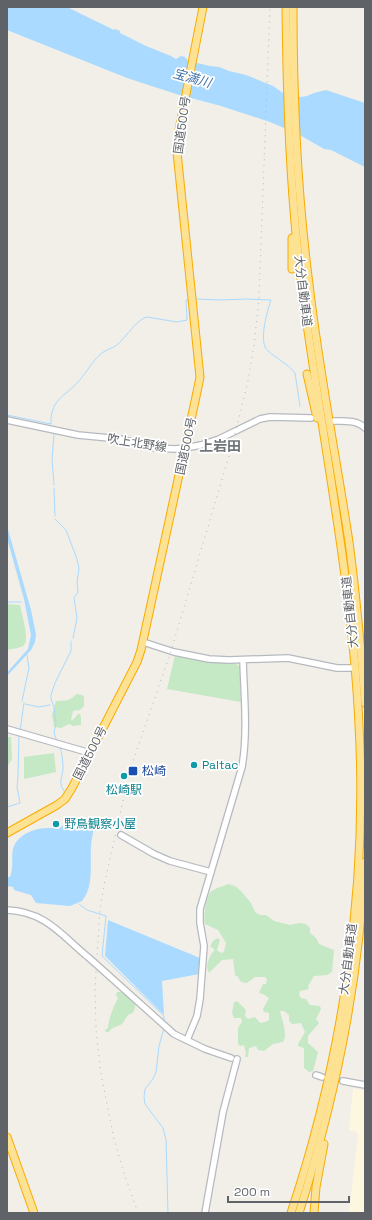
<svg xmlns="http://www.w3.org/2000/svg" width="372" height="1220" font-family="'Space Grotesk','Noto Sans JP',sans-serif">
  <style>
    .commercial { fill: #fef7e0 }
    .green { fill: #c5e8c5 }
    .water { fill: #aadaff }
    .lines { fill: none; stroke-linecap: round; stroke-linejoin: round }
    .stream { stroke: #aadaff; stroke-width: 1 }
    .secondary-casing { stroke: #b6babf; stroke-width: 8 }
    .highway-casing { stroke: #f9ab00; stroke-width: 9 }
    .secondary { stroke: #fff; stroke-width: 5.5 }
    .highway { stroke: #fde293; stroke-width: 7 }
    .rail { stroke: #b6b7b8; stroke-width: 1; stroke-dasharray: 1 5; stroke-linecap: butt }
    .secondary-bridge-casing { stroke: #b6babf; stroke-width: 8; stroke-linecap: butt }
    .secondary-bridge { stroke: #fff; stroke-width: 5.5 }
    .culture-dot { fill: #0f9aa8; stroke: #fff; stroke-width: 1.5 }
    .transit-dot { fill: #1a4fb4; stroke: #fff; stroke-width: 1.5 }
    .labels { text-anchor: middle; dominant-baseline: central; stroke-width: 3.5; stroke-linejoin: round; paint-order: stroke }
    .street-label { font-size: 12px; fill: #5f6368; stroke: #fff }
    .culture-label { font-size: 12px; fill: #0d838f; stroke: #fff; text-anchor: start }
    .transit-label { font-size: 12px; fill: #164399; stroke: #fff; text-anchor: start }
    .water-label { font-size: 13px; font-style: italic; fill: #4174aa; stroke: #fff }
    .quarter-label { font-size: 14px; font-weight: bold; fill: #70757a; stroke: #fff }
  </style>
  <rect width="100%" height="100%" fill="#f1efe8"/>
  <!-- commercial -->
  <path class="commercial" d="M353 1088 365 1091V1213H349L358 1135 356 1133V1131H349Z"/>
  <!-- green -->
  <g class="green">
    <path d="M7 604 20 605C21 613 31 641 23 646 19 648 12 649 7 650Z"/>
    <path d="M175 656 201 661 235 663 240 667 241 702 167 689Z"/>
    <path d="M77 694 82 695 84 697V706L80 710 73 711 71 720 72 721 78 714H80L81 717V725L73 726 69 724 61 728 54 727 52 715 56 701C60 701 68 701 72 698 74 697 75 695 77 694Z"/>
    <path d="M7 737H11L12 759 7 767Z"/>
    <path d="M54 753 56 772 24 779V757Z"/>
    <path d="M228 884 235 886 241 891 251 903 255 912 260 915H266L274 921 290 925 299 923 306 924 310 928V933L316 938 319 944 334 950 332 972 327 975 314 976 308 986 309 989 300 991 299 995 301 998 306 999 310 1005 320 1006 321 1009 316 1019 319 1023 308 1036V1043L318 1052 313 1071 309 1072 304 1068V1048L298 1046V1044L305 1032 301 1023 292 1024 289 1021V1015L284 1011H280C282 1021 288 1034 283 1042L273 1044 264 1051 258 1050 256 1046 249 1048 248 1057H245L246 1053 244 1045 240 1046 238 1044V1028L242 1022 241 1018H234L232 1013 234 1002 237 1001 246 1010 245 1016 248 1019 255 1017 260 1023 265 1022 269 1020V1013L264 1012 263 1009 269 998 263 994 259 993 263 984H266L267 979 265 977H255L247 983 241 982 238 977 235 975 233 959 222 960 209 973C205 966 209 956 214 951V949L210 946 214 940 218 938 220 940 217 950 221 953 224 952 226 943 218 930 205 924C203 917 206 899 210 893 214 888 222 887 228 884Z"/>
    <path d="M117 992H124L136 1002C134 1011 136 1012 128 1015L122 1024 111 1029 109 1032H106L105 1030 108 1028C109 1017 113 1008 118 998L116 995Z"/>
  </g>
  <!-- water -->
  <g class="water">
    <path d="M7 7H67L114 30 115 29 120 31V33L146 46 171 56 176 59 181 56 185 57 188 61 210 66 219 67 229 71 246 75 273 86 283 93 301 97 307 96 314 93 326 90 365 103V167L331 150 324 149 298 134 270 122 221 106 176 94 127 78 7 30Z"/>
    <path d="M7 526 31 610 36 634 35 642 31 650 7 676V673L11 668 28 649 31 635 24 599 7 538Z"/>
    <path d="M72 817H75C83 830 84 823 94 828 93 834 91 840 91 847 90 864 94 887 82 901L70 906 36 903 31 895 14 890 13 887 7 886V877H10C14 866 11 857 13 849 19 830 44 826 59 829Z"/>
    <path d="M108 920 200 958 199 974 162 981 164 1015 105 956Z"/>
  </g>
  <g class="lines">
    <!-- stream -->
    <g class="stream">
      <path d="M195 299 222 300 247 299 271 300C267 312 258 343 268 351 277 359 288 364 295 373L300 406"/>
      <path d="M7 415 51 424C50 396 69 396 82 377 89 369 93 360 102 353 107 349 115 348 120 342 128 334 134 324 144 318L147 317 177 322 187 320 186 300H188"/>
      <path d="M54 485 52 459 54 434"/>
      <path d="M54 488 55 516"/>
      <path d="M55 519 66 530 77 559"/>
      <path d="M7 602H21"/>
      <path d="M73 638 77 618 74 598 78 592 77 582 79 568 77 560"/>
      <path d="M22 701 29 668 27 655"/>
      <path d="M25 704 39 707 50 705"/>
      <path d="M20 731 24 703"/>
      <path d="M57 741 54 733 56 723 54 707 51 699V695L55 683 71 651V641"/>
      <path d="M60 747C62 753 63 761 63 769 62 779 58 781 64 791"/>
      <path d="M7 807 20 803 17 787 18 777 19 734"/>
      <path d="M79 904 87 910 106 916 102 956 164 1016V1021"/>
      <path d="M164 1028 159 1046 156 1072 153 1079 145 1089 144 1097 145 1104 163 1128 166 1140 168 1213"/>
    </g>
    <defs>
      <g id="secondary">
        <path d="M7 420 78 435 120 439 156 448 175 449 185 448 201 445 219 439 260 419 270 417 311 418"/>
        <path d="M334 421C345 421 357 420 365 428"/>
        <path d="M143 642 174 652 209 659 229 660 288 658 337 668H351"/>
        <path d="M7 729 90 753"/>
        <path d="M121 835 154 854 170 861 211 872"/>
        <path d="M7 910C46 912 60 934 88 957"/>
        <path d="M106 973 174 1034 205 1049 231 1058"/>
        <path d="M187 1040 197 1016 200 999 204 946 200 923V909L242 767C248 732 244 695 243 660"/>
        <path d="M316 1075 322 1077"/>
        <path d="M343 1081 365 1085"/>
        <path d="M205 1213 223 1112 237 1059"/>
      </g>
      <g id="highway">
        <path d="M286 7C287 101 290 195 302 288 321 434 352 577 359 725 368 889 343 1057 291 1213"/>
        <path d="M293 7C293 100 297 192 309 284 319 371 336 456 349 542 356 595 361 649 365 703"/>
        <path d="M292 238V269"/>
        <path d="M307 374 317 418"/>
        <path d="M7 833 57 805 65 799 72 788 137 662 141 650 197 392 200 377 177 152 179 130 203 7"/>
        <path d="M7 1137 34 1213"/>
        <path d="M299 1213C335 1099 359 982 365 862"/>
        <path d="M314 1213 316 1187 324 1144"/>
      </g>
    </defs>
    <!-- secondary casing -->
    <use href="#secondary" class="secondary-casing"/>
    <!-- highway casing -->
    <use href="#highway" class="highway-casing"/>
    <!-- secondary -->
    <use href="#secondary" class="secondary"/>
    <!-- highway -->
    <use href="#highway" class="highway"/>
    <!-- rail -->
    <path class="rail" d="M138 1213 124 1173 114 1139 101 1074 96 1029 95 988 100 909 104 885 130 770 171 651 232 446 248 381 254 346 259 297 270 7"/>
    <defs>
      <path id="secondary-bridge" d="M88 957 106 973"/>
    </defs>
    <!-- secondary-bridge casing -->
    <use href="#secondary-bridge" class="secondary-bridge-casing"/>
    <!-- secondary-bridge -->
    <use href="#secondary-bridge" class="secondary-bridge"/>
  </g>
  <!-- markers -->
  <g class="culture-dot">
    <circle cx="194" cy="765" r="4"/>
    <circle cx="124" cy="776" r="4"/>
    <circle cx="56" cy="824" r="4"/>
  </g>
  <rect class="transit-dot" x="128" y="766" width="10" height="10" rx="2"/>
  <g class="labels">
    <!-- street labels -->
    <g class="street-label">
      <text transform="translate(182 125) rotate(-82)">国道500号</text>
      <text transform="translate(303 291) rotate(83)">大分自動車道</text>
      <text transform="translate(137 443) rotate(9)">吹上北野線</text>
      <text transform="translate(186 446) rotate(-78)">国道500号</text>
      <text transform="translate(350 612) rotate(-96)">大分自動車道</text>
      <text transform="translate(90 753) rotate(-63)">国道500号</text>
      <text transform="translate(348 959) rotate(-83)">大分自動車道</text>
    </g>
    <!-- culture labels -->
    <g class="culture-label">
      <text x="202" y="765">Paltac</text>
      <text x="124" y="790" text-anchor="middle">松崎駅</text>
      <text x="64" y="824">野鳥観察小屋</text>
    </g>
    <!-- transit labels -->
    <g class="transit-label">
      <text x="142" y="771">松崎</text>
    </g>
    <!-- water labels -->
    <g class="water-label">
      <text transform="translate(192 78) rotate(16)">宝満川</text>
    </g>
    <!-- quarter labels -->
    <g class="quarter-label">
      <text x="220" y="446">上岩田</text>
    </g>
  </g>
  <!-- border -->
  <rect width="372" height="1220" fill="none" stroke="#5f6368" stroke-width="16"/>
  <!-- scale -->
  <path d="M228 1196v6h121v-6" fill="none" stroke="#5f6368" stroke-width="2"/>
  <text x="234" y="1196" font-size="12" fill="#5f6368" stroke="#ffffff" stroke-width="3" paint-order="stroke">200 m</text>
</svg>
